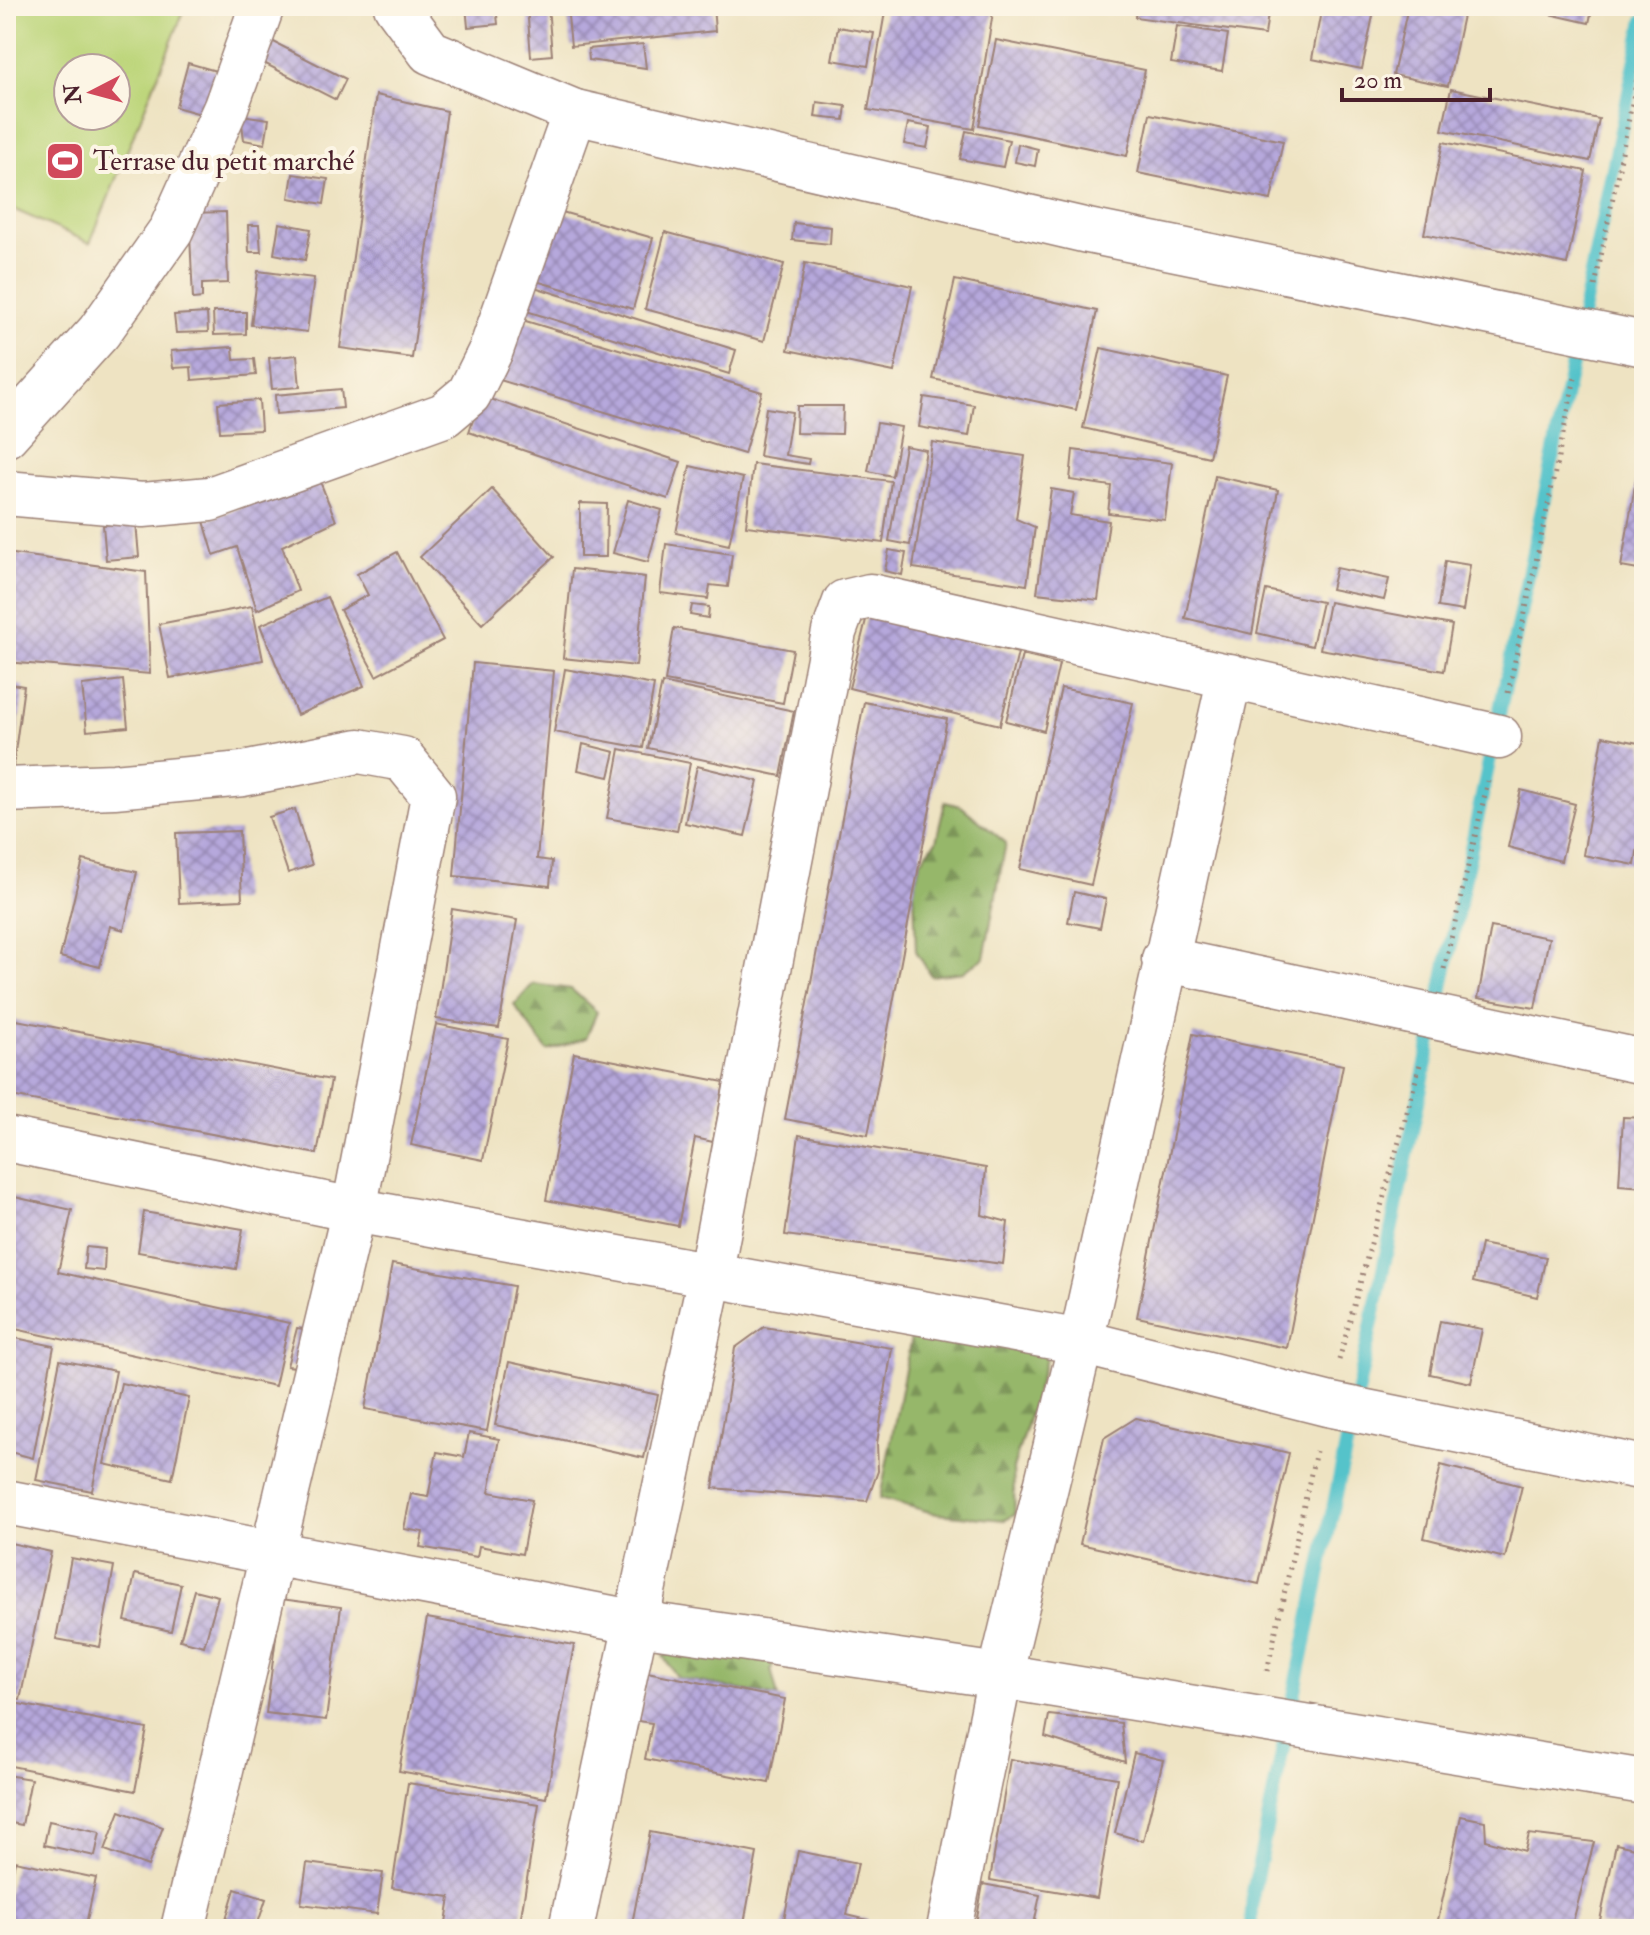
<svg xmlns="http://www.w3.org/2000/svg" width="1650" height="1935" font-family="'IM FELL Double Pica',serif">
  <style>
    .forest { fill: url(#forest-firs); stroke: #706b4b; stroke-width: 2 }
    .garden { fill: #bdd67b; stroke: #847a53; stroke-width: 2; fill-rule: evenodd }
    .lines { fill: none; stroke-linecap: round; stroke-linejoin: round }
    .stream { stroke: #55c3ca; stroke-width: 14 }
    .building { fill: url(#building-cross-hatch) }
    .minor-casing { stroke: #9c8176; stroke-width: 47 }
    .path { stroke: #9c8176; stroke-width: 5; stroke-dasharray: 2 6; stroke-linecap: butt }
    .minor { stroke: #fff; stroke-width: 44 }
    .labels { text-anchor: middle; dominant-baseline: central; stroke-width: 8; stroke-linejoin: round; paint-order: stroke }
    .poi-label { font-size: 28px; fill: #4a1f2b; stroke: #fcf5e5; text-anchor: start }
  </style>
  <defs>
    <pattern id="forest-firs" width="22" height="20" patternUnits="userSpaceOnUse" patternTransform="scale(2)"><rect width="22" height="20" fill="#96b76b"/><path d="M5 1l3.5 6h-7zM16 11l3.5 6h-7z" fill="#7c9458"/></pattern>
    <pattern id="building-cross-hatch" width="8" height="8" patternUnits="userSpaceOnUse" patternTransform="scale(2)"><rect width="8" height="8" fill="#b6a8dc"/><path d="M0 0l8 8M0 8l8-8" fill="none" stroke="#9688b3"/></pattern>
  </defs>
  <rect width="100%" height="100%" fill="#fcf5e5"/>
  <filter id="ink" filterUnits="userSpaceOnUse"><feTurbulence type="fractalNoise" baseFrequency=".0125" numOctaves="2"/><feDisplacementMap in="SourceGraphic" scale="16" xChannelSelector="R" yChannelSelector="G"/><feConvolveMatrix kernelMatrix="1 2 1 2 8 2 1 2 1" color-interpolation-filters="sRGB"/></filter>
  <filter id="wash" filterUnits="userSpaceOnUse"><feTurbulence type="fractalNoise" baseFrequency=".006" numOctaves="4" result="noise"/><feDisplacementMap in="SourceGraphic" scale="32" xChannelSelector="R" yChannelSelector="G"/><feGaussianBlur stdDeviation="1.8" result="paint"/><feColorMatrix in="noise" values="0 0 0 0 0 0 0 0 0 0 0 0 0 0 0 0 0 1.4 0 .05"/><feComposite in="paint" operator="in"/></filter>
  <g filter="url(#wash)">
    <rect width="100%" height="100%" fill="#eee3c2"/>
    <!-- forest -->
    <g class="forest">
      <path d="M945 802 961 806 1006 843 984 958 963 972 931 976 916 951 914 890 920 862 936 841Z"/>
      <path d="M533 984 571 989 597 1012 586 1038 548 1051 514 1005Z"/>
      <path d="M916 1312 1050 1346 1013 1469 1015 1515 1005 1520 937 1514 880 1498Z"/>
      <path d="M683 1650 778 1655 771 1669 778 1697 678 1678 663 1656Z"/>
    </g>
    <!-- garden -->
    <path class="garden" d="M6 6H186L90 243 6 206ZM68 68H116V116H68Z"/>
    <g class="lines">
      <!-- stream -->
      <path class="stream" d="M1251 1929 1253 1892 1644 20"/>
    </g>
    <g id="blocks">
      <!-- building -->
      <g class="building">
        <path d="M466 6H496L498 24 468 27Z"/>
        <path d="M527 6H548L552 55 531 57Z"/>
        <path d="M567 6H713L715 31 571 46Z"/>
        <path d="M886 6H994L974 129 868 110Z"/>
        <path d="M1137 6H1269L1265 35 1135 17Z"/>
        <path d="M1322 6H1375L1362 69 1312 59Z"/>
        <path d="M1408 6H1465L1448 86 1393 75Z"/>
        <path d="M1514 6H1593L1589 23Z"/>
        <path d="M1177 26 1228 34 1222 71 1171 63Z"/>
        <path d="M838 27 874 33 868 66 832 60Z"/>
        <path d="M264 37 346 79 336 100 254 58Z"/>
        <path d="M996 40 1145 70 1127 156 979 125Z"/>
        <path d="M643 44 646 68 589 60 588 49Z"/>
        <path d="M188 63 216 71 204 115 176 107Z"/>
        <path d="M1451 89 1599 119 1590 161 1442 130Z"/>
        <path d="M376 95 447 111 412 358 340 348Z"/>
        <path d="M817 102 846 106 844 120 815 117Z"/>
        <path d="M1150 114 1283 141 1271 200 1138 173Z"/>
        <path d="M241 115 269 119 265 144 244 140Z"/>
        <path d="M908 123 931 127 927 148 904 144Z"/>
        <path d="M966 131 1009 140 1003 167 960 159Z"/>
        <path d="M1443 142 1586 171 1567 264 1424 234Z"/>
        <path d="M1018 144 1038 149 1035 166 1015 162Z"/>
        <path d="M293 174 328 179 324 204 289 198Z"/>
        <path d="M548 208 653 238 633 309 529 279Z"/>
        <path d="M226 212 228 283 202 284V298L193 299 189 213Z"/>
        <path d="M279 223 311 229 305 260 274 254Z"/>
        <path d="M794 223 831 227 830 244 792 240Z"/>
        <path d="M248 225H259L261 252H249Z"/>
        <path d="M665 232 784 264 764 341 645 309Z"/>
        <path d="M805 263 912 286 894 372 788 350Z"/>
        <path d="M258 271 314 278 307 332 251 325Z"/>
        <path d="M955 280 1097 311 1076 410 933 379Z"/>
        <path d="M528 285 736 350 729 374 520 309Z"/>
        <path d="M213 312H246V334L214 335Z"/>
        <path d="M207 313 208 332 176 333 174 315Z"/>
        <path d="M509 316 762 392 744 454 490 377Z"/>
        <path d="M233 347 234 360 254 359 256 375 192 380 191 367 173 368 171 351Z"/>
        <path d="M1101 348 1227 376 1209 457 1083 428Z"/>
        <path d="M297 355 300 387 272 389 269 358Z"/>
        <path d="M341 389 343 408 276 414 275 395Z"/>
        <path d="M481 396 681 462 668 499 469 432Z"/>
        <path d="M924 397 974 405 969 436 919 427Z"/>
        <path d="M259 400 261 430 220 432 218 403Z"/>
        <path d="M797 406H843L842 434 796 433Z"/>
        <path d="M766 408 792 412 785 455 809 459 808 464 759 456Z"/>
        <path d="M877 423 901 427 892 476 868 471Z"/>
        <path d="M932 442 1025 456 1016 519 1035 527 1027 585 913 568Z"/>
        <path d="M905 446 926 450 910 545 889 541Z"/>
        <path d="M1073 450 1172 463 1165 520 1108 513 1111 486 1070 480Z"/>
        <path d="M753 464 891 481 883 543 746 526Z"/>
        <path d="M690 466 743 478 729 545 676 533Z"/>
        <path d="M1637 474 1644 475V571L1621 567Z"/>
        <path d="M1215 476 1278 490 1252 634 1185 618Z"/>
        <path d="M319 479 336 521 282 546 298 591 257 610 237 547 214 555 204 521Z"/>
        <path d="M492 489 554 557 482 624 420 557Z"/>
        <path d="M1051 489 1074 493 1070 515 1109 521 1098 600 1037 593Z"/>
        <path d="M628 500 662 510 648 562 613 553Z"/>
        <path d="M580 503 607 504 606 557H580Z"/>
        <path d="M136 522 139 557 106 560 103 525Z"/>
        <path d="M666 544 732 554 728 587 710 585 708 599 660 593Z"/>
        <path d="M889 550 906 553 902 575 885 571Z"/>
        <path d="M397 552 443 640 376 676 340 610 368 595 357 574Z"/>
        <path d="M6 553 146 572 150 674 6 662Z"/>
        <path d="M1445 561 1470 565 1463 611 1438 607Z"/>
        <path d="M1336 568 1389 579 1384 600 1331 589Z"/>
        <path d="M572 569 645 577 636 666 563 658Z"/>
        <path d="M1266 590 1322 602 1312 646 1257 633Z"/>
        <path d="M327 597 364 686 297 715 260 625Z"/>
        <path d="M1329 602 1452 625 1444 671 1320 649Z"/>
        <path d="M692 605 709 607 708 618 690 615Z"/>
        <path d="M252 606 263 660 170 678 159 624Z"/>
        <path d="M867 616 1018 653 1000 725 849 688Z"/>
        <path d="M674 628 793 650 783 703 665 681Z"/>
        <path d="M1022 655 1059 664 1044 731 1006 721Z"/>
        <path d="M473 663 554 671 537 859 552 861 550 886 454 876Z"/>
        <path d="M565 669 654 685 643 748 554 732Z"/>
        <path d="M123 680 128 727 87 731 82 685Z"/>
        <path d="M6 683 24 686 12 774 6 773Z"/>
        <path d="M662 683 794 711 781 776 648 748Z"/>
        <path d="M1061 688 1133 703 1091 885 1020 869Z"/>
        <path d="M864 702 947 719 868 1135 785 1119Z"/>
        <path d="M1603 736 1644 744V811L1635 865 1583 855Z"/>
        <path d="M583 744 615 752 609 777 578 770Z"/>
        <path d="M620 749 690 763 677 831 607 818Z"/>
        <path d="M697 766 758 781 745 836 685 823Z"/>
        <path d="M1521 790 1575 804 1561 861 1508 847Z"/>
        <path d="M295 809 312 865 288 873 269 817Z"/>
        <path d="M239 831 242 900 179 903 176 833Z"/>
        <path d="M83 860 137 872 124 930 110 926 100 967 60 957Z"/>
        <path d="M1074 892 1106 899 1100 928 1068 922Z"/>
        <path d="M452 909 517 920 499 1028 436 1019Z"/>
        <path d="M1491 927 1549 938 1535 1008 1478 998Z"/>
        <path d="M6 1018 331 1080 317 1154 6 1095Z"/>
        <path d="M436 1024 508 1039 483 1160 411 1145Z"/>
        <path d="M1193 1034 1343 1065 1287 1348 1137 1317Z"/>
        <path d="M574 1053 724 1082 713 1142 695 1138 678 1226 546 1200Z"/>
        <path d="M1623 1117 1644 1118V1187L1619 1185Z"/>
        <path d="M799 1135 986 1168 982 1215 1008 1222 1003 1264 785 1235Z"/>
        <path d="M6 1195 72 1210 58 1272 289 1323 275 1386 6 1327Z"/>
        <path d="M144 1212 243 1229 236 1269 138 1252Z"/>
        <path d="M1481 1244 1546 1257 1537 1297 1473 1282Z"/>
        <path d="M86 1247 105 1249 104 1271 84 1269Z"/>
        <path d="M392 1264 514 1286 487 1431 365 1409Z"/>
        <path d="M1440 1321 1482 1329 1471 1383 1430 1374Z"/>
        <path d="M764 1327 892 1348 877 1443 878 1471 867 1501 713 1488 735 1348Z"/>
        <path d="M297 1328 317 1331 307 1368 287 1366Z"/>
        <path d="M6 1336 54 1346 33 1458 6 1451Z"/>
        <path d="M60 1360 116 1371 92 1491 36 1480Z"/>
        <path d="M509 1362 658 1395 644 1458 495 1425Z"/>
        <path d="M121 1383 189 1398 172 1479 104 1464Z"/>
        <path d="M1136 1418 1289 1453 1259 1584 1080 1544 1104 1438Z"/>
        <path d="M469 1433 499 1439 489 1492 532 1500 522 1554 479 1546 477 1557 420 1547 423 1532 404 1529 411 1494 428 1497 437 1452 464 1457Z"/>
        <path d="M1441 1465 1522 1486 1505 1558 1424 1538Z"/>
        <path d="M6 1542 51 1552 20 1700 6 1696Z"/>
        <path d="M71 1558 114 1566 100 1647 56 1639Z"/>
        <path d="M135 1574 181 1584 171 1631 125 1621Z"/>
        <path d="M194 1590 218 1596 204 1646 180 1640Z"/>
        <path d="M281 1599 341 1607 326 1720 266 1713Z"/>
        <path d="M427 1618 574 1645 546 1798 399 1771Z"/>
        <path d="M647 1672 785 1699 769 1783 645 1759 652 1723 638 1721Z"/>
        <path d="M14 1703 147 1729 135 1791 6 1765Z"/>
        <path d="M1049 1715 1121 1723 1125 1762 1045 1737Z"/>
        <path d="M1134 1753 1163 1760 1143 1841 1115 1833Z"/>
        <path d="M1010 1759 1117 1778 1097 1898 990 1880Z"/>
        <path d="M6 1775 31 1779 22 1825 6 1822Z"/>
        <path d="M408 1783 539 1804 519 1929H445L450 1897 392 1888Z"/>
        <path d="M120 1811 163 1827 148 1866 105 1850Z"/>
        <path d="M1461 1816 1485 1821 1486 1840 1525 1851 1529 1834 1594 1842 1571 1929H1436Z"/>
        <path d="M49 1821 100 1832 95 1856 44 1845Z"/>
        <path d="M650 1832 757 1853 743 1929H631Z"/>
        <path d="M1616 1844 1644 1850V1929L1599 1925Z"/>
        <path d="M798 1851 858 1863 847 1915 868 1920 866 1929H782Z"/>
        <path d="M15 1861 96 1878 85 1929H6V1903Z"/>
        <path d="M307 1863 383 1873 377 1914 301 1904Z"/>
        <path d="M983 1884 1040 1895 1033 1929H975Z"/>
        <path d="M235 1889 266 1899 256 1929H223Z"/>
      </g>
    </g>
  </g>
  <g filter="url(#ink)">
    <use href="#blocks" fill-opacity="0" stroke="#9c8176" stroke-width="2"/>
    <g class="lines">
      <defs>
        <g id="minor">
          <path d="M396 6 430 52 575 112 1088 231 1644 344"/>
          <path d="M6 435 99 332 171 230 226 107 262 6"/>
          <path d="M6 493 143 505 210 499 444 415 469 394 491 350 575 112"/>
          <path d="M6 790 114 786 243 774 359 751 403 759 433 796 354 1210 183 1929"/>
          <path d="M1164 959 1644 1062"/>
          <path d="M6 1139 354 1210 1081 1342 1327 1404 1644 1468"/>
          <path d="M6 1502 638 1623 1000 1676 1644 1782"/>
          <path d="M571 1929 710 1276 834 632 845 602 870 596 1499 737"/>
          <path d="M949 1929 1000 1676 1081 1342 1230 676"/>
        </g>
      </defs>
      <!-- minor casing -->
      <use href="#minor" class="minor-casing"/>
      <!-- path -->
      <g class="path">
        <path d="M1595 286 1644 44"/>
        <path d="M1508 693 1575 378"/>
        <path d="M1444 969 1488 781"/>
        <path d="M1339 1360 1421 1061"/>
        <path d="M1267 1671 1316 1451"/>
      </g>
      <!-- minor -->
      <use href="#minor" class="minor"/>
    </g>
  </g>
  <!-- icons -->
  <defs>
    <symbol id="stadium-square" viewBox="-11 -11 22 22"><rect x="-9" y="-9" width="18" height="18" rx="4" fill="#d1495b" stroke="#fcf5e5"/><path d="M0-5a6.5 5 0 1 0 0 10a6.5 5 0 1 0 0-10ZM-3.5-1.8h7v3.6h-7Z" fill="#fff"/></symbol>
  </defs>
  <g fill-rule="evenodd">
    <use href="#stadium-square" x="43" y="139" width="44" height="44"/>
  </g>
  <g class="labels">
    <!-- poi labels -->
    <g class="poi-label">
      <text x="93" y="161">Terrase du petit marché</text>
    </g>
  </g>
  <!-- margin -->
  <rect width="1650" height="1935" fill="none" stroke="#fcf5e5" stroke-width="32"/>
  <!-- north arrow -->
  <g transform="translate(92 92) rotate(264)"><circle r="38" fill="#fcf5e5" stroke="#b59f9b" stroke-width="2"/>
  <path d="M0-6L14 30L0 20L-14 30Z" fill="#d1495b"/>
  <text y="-12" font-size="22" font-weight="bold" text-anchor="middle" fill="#4a1f2b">N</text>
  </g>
  <!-- scale -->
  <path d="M1342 88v12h148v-12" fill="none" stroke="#4a1f2b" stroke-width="4"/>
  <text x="1354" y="88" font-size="24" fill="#4a1f2b" stroke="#fcf5e5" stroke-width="6" paint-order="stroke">20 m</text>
</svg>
